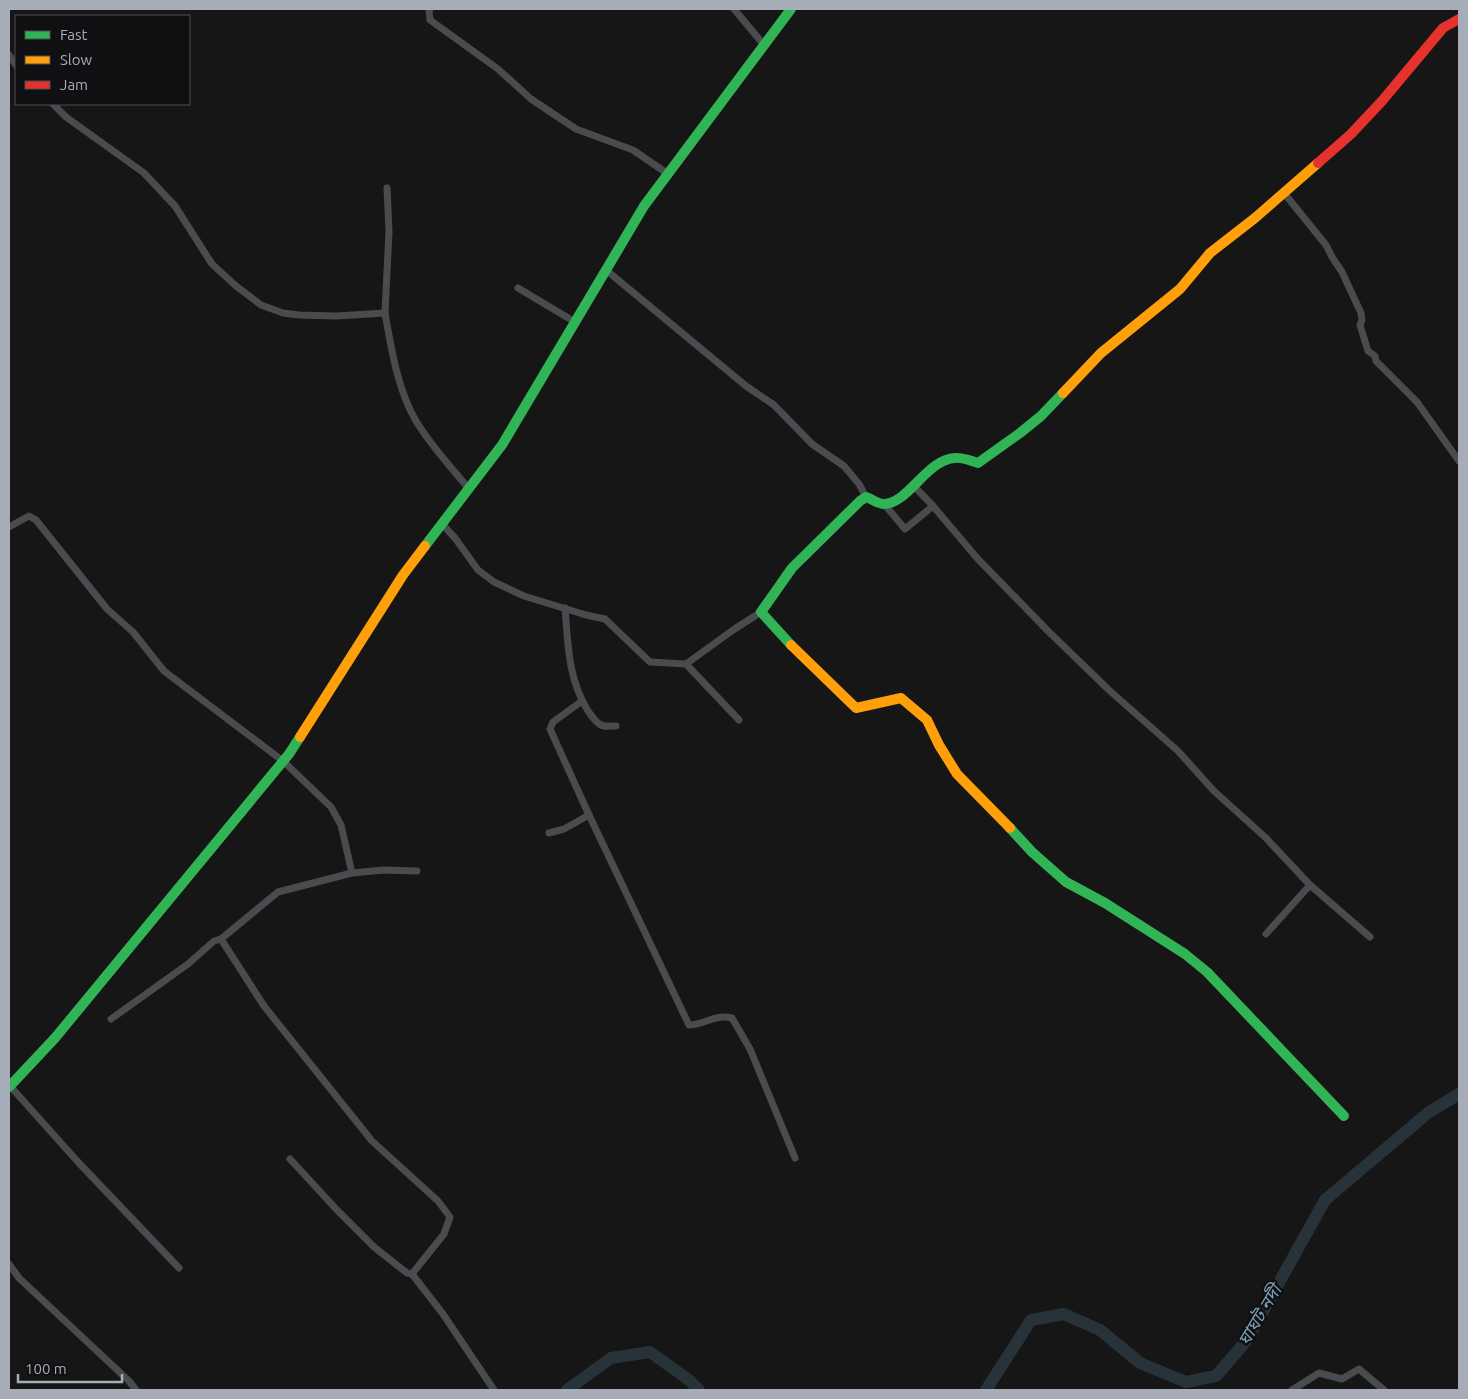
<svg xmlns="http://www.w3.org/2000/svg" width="1468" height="1399" font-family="Ubuntu,'Noto Sans Bengali',sans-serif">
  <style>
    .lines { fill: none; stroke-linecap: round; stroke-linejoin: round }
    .river { stroke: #283339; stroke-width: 12 }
    .street { stroke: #4a4b4f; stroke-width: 7 }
    .fast { stroke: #30b455; stroke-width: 10 }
    .slow { stroke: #ff9f0a; stroke-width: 10 }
    .jam { stroke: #e5322d; stroke-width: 10 }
    .labels { text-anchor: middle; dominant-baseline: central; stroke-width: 5; stroke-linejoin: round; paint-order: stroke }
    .water-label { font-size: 18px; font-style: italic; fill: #7a9fb6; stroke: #101012 }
  </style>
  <rect width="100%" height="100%" fill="#161616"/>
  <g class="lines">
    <!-- river -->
    <g class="river">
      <path d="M567 1390 611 1358 650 1352 689 1380 699 1390"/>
      <path d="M986 1390 1031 1320 1064 1314 1100 1330 1140 1363 1186 1382 1216 1376 1247 1340 1325 1200 1429 1112 1459 1094"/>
    </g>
    <!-- street -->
    <g class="street">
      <path d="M430 9 429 11 430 20 498 69 531 99 576 129 633 150 668 174"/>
      <path d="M734 9 764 45"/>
      <path d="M9 55 16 65"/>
      <path d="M53 104 66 117 144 173 175 206 212 264 236 286 261 305 283 313 299 315 336 316 385 313C391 348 398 391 416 421 431 446 451 467 469 489"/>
      <path d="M1284 193 1326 245 1332 257 1342 272 1361 313 1362 320 1360 325 1368 351 1375 356 1376 361 1417 402 1459 461"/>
      <path d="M606 270 746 386 774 405 812 444 844 466 859 484 866 497"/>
      <path d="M518 288 575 322"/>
      <path d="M385 313 389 231 387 188"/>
      <path d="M913 485 933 506 977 558 1048 631 1110 691 1178 751 1214 791 1266 838 1310 885 1370 937"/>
      <path d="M884 504 905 529 933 506"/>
      <path d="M442 524 455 538 478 570 494 582 524 596 586 615 605 619 650 662 686 664 733 630 761 612"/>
      <path d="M9 527 29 516 36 520 107 609 133 632 164 671 283 761 331 807 341 825 352 873"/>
      <path d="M565 608C568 644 568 679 588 711 592 716 595 722 601 725 605 727 612 726 616 726"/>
      <path d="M686 664 739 720"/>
      <path d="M582 701 553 722 550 729 589 815 689 1025C707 1024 714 1014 732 1018L750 1049 795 1158"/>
      <path d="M549 833 564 829 589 815"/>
      <path d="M1266 934 1310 885"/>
      <path d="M221 939 264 1006 372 1141 438 1201 450 1217 444 1234 412 1274"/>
      <path d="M111 1019 188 964 214 941 221 939 278 892 352 873 383 870 417 871"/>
      <path d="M10 1086 78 1162 179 1268"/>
      <path d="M290 1159 337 1210 374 1247 407 1273 412 1274 443 1314 494 1390"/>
      <path d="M9 1264 19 1278 129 1381 136 1390"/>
      <path d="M1292 1390 1319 1373 1342 1379 1359 1369 1384 1390"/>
    </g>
    <!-- fast -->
    <g class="fast">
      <path d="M425 546 502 445 644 206 791 9"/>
      <path d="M791 645 761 612 792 568 860 501 866 497C872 499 878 504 884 504 908 504 927 459 955 458 963 457 971 461 978 463L1020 433 1041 416 1063 393"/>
      <path d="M1010 828 1032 852 1066 882 1105 903 1185 954 1207 972 1344 1116"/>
      <path d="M9 1087 55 1038 289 754 300 737"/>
    </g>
    <!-- slow -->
    <g class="slow">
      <path d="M1063 393 1101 353 1180 289 1210 253 1255 218 1318 163"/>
      <path d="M791 645 856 708 901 698 927 720 939 745 957 774 1010 828"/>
      <path d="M300 737 403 575 425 546"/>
    </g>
    <!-- jam -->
    <path class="jam" d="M1318 163 1351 134 1382 101 1443 28 1459 19"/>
  </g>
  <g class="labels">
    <!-- water labels -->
    <g class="water-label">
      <text transform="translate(1259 1315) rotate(-59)">ঘাঘট নদী</text>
    </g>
  </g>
  <!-- border -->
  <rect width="1468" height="1399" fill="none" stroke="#a6adb8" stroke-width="20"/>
  <!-- legend -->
  <rect x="15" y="15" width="175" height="90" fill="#101012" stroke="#4c4f54"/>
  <rect x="25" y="31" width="25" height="8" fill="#30b455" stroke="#4c4f54"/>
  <text x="60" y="40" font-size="15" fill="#a6adb8">Fast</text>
  <rect x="25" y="56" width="25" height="8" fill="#ff9f0a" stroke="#4c4f54"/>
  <text x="60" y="65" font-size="15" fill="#a6adb8">Slow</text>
  <rect x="25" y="81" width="25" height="8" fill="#e5322d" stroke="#4c4f54"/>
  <text x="60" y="90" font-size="15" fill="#a6adb8">Jam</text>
  <!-- scale -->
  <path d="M18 1374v8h104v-8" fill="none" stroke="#a6adb8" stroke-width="2.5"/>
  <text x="25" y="1374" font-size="15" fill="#a6adb8" stroke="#101012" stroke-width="4" paint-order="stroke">100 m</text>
</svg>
